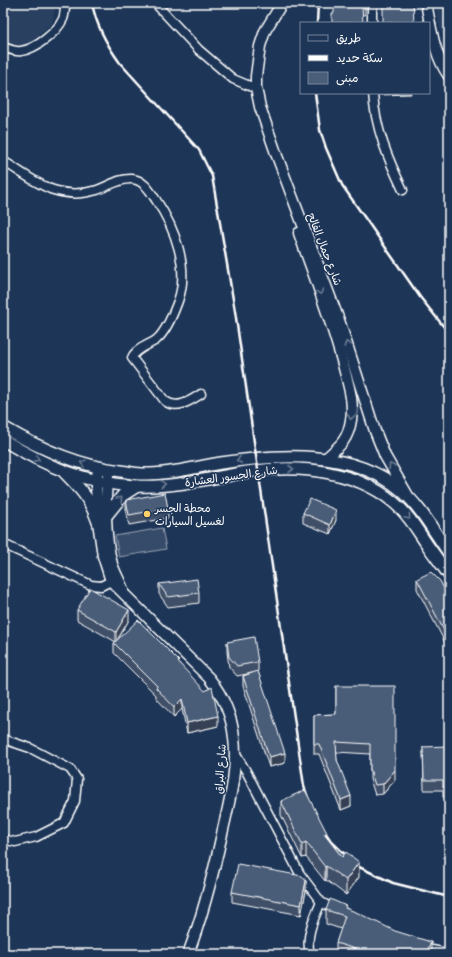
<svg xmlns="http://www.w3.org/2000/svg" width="452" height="957" font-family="'Patrick Hand','Playpen Sans Arabic',sans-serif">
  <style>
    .built { fill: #2a4161 }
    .green { fill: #364b69; stroke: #9aa5b4 }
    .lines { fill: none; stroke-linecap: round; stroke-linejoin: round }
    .minor-casing { stroke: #fff; stroke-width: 11 }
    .tertiary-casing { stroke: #fff; stroke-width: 13 }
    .secondary-casing { stroke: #fff; stroke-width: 14 }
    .minor { stroke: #1d3557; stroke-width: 8 }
    .tertiary { stroke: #1d3557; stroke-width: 10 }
    .secondary { stroke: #1d3557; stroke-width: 11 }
    .rail { stroke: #fff; stroke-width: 2.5 }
    .wall { fill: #405068; stroke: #fff }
    .shaded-wall { fill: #344155; stroke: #fff }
    .building { fill: #4a5d79; stroke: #fff }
    .oneway { stroke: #6c7c92 }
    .poi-dot { fill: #ffd166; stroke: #1d3557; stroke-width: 1.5 }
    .labels { text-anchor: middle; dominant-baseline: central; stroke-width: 3; stroke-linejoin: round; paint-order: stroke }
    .street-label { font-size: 11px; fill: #fff; stroke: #1d3557 }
    .poi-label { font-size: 11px; fill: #fff; stroke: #1d3557; text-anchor: start }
  </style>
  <rect width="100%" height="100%" fill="#1d3557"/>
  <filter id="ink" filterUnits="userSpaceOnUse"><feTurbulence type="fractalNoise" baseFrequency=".025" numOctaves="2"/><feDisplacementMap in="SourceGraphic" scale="8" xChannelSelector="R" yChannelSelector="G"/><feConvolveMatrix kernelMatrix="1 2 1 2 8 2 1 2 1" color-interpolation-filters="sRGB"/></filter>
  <g filter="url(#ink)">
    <!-- built -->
    <g class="built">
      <path d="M3 3H56L52 23 28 44 3 53Z"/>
      <path d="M435 3H449V51L440 28Z"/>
    </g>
    <!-- green -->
    <path class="green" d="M162 528 166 549 119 557 115 536Z"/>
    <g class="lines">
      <defs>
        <g id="minor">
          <path d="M155 3 199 50 233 79 252 87"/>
          <path d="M372 3V23"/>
          <path d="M3 47C9 49 15 52 21 51 36 49 57 32 63 19 65 14 65 8 65 3"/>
          <path d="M373 93C375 128 388 159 403 190"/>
          <path d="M3 161C36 181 56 202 97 190 109 186 120 178 132 179 144 180 150 191 156 200 175 228 190 268 178 301 174 312 165 333 156 340 149 345 135 349 132 358L165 401C177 410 190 401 201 394"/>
          <path d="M3 544 91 585 101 586 111 581"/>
          <path d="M3 739 30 748 70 769 77 779 75 801 64 823 36 837 15 842 3 839"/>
          <path d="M235 753 246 771 300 874 321 902 337 911"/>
          <path d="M420 948 449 953"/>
          <path d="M310 954C305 936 314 919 321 902"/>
        </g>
        <g id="tertiary">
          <path d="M282 3 265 31 260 46 256 76V88L260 107 277 156 340 323 375 431 385 456 407 494"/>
          <path d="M426 3C431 27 434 56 449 76"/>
          <path d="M299 233C315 279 333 324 345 372 349 387 354 403 351 420 348 440 340 446 325 459"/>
          <path d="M98 468 96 487 98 522 103 556 111 581 209 678C223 696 232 715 234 738 238 771 229 803 222 834 213 875 203 915 188 954"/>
          <path d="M109 470C104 495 105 539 112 564 115 573 120 581 123 590"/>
        </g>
        <g id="secondary">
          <path d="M3 427C40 449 79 466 121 471 128 472 135 474 142 474 168 475 195 467 221 463 279 454 352 449 401 490 421 507 434 532 449 553"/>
          <path d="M3 440C46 466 86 484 136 486 173 488 211 478 247 472 299 464 362 470 401 509 412 520 419 533 428 546 435 556 442 565 449 575"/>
          <path d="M64 472C81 489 90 499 98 522"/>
          <path d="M106 516 123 495 137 486"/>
        </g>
      </defs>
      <!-- minor casing -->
      <use href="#minor" class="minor-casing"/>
      <!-- tertiary casing -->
      <use href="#tertiary" class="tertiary-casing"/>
      <!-- secondary casing -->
      <use href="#secondary" class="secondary-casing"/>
      <!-- minor -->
      <use href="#minor" class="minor"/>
      <!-- tertiary -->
      <use href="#tertiary" class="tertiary"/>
      <!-- secondary -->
      <use href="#secondary" class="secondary"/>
      <!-- rail -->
      <g class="rail">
        <path d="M92 3C96 25 107 45 120 63L199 150 212 176 235 311 304 786 309 801"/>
        <path d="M317 23 318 3"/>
        <path d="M315 93 320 130 326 148 342 185 420 297 444 327 449 330"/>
        <path d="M321 826 331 841 357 866 393 883 449 897"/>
      </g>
    </g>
    <!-- wall -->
    <g class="wall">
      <path d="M365 3V15L334 13Z"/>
      <path d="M380 93H411V94L380 95Z"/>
      <path d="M126 500 168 508V518L129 525 126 510Z"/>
      <path d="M303 513 336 520 330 534 303 523Z"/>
      <path d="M417 579 449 598V650L417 589Z"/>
      <path d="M159 584 199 593V603L168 607 159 594Z"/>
      <path d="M77 610 129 620 117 640 179 663 218 726 187 733 182 709 174 717 156 698V695L114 653V643L116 642 77 620Z"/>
      <path d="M227 642 258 662V671L285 763 269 767 243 686V676L252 673 237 676 229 667 227 652Z"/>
      <path d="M336 686 395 780 383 794 375 795 370 779V754L336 752 337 760 351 806 341 810 319 754H314V715L336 714Z"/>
      <path d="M423 747 449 749V797H443V790H424Z"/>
      <path d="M281 801 327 837 342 857 359 877 346 895 326 880 325 881 306 857 302 858 281 815Z"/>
      <path d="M306 891 301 915 232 902V892Z"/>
      <path d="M346 908 431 954H336V943L341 929 326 924V910Z"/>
    </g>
    <!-- shaded-wall -->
    <g class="shaded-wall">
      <path d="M336 510V520L330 534V525Z"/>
      <path d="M129 610V620L116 642V632Z"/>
      <path d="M182 699V709L174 717V707Z"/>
      <path d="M218 716V726L187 733V723Z"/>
      <path d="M285 753V763L269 767V757Z"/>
      <path d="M395 770V780L383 794V784Z"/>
      <path d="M351 796V806L341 810V800Z"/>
      <path d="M306 842V857L302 858V844Z"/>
      <path d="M359 862V877L346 895V880Z"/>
      <path d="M326 866V880L325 881V867Z"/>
      <path d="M306 881V891L301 915V905Z"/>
      <path d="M431 942V954H426Z"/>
    </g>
    <!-- building -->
    <g class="building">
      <path d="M334 3H365V5H362L363 23H332V13H334Z"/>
      <path d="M383 3H413L414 23H383Z"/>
      <path d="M165 493 168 508 129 515 126 500Z"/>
      <path d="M310 499 336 510 330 525 303 513Z"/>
      <path d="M431 572 440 581 449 598V640L417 579Z"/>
      <path d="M197 579 199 593 168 597 159 584Z"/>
      <path d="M90 588 129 610 116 632 77 610Z"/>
      <path d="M138 620 179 661 178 662 205 691 212 687 218 716 187 723 182 699 174 707 156 688 157 686 114 643Z"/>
      <path d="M254 637 258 662 237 666 229 657 227 642Z"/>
      <path d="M258 671 285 753 269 757 243 676Z"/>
      <path d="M336 686H395V770L383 784 375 785 370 769V744L336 742 337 760 351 796 341 800 319 744H314V715L336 714Z"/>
      <path d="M447 746V749H449V787H443V780H424L423 747Z"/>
      <path d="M305 790 327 833 324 834 342 857 346 852 359 862 346 880 326 866 325 867 306 842 302 844 281 801Z"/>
      <path d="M238 864 302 876 306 881 301 905 232 892Z"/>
      <path d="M330 899 346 906 345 908 358 913 395 931 431 942 426 954H371L336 943 345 916 326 910Z"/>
    </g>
    <!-- one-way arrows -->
    <defs><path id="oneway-chevron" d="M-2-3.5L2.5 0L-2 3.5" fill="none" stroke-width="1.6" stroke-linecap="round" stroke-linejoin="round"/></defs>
    <g class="oneway">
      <use href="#oneway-chevron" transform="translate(320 292) rotate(70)"/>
      <use href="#oneway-chevron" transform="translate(347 344) rotate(-107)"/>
      <use href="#oneway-chevron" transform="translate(351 417) rotate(97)"/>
      <use href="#oneway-chevron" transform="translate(37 459) rotate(26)"/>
      <use href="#oneway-chevron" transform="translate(239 460) rotate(172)"/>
      <use href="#oneway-chevron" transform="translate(83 463) rotate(-165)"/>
      <use href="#oneway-chevron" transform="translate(391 466) rotate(-121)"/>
      <use href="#oneway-chevron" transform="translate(291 469)"/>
      <use href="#oneway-chevron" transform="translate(163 484) rotate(-4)"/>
      <use href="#oneway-chevron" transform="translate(120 499) rotate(-47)"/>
      <use href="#oneway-chevron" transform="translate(408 517) rotate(50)"/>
    </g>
  </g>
  <!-- markers -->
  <circle class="poi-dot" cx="147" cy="514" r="4"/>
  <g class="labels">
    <!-- street labels -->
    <g class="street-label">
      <text transform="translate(325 249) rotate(69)">شارع جمال الفالح</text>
      <text transform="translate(231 476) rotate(-8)">شارع الجسور العشارة</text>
      <text transform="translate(220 769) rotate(-86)">شارع البراق</text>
    </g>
    <!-- poi labels -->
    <g class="poi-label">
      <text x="155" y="508">محطة الجسر<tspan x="155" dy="13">لغسيل السيارات</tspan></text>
    </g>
  </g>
  <!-- margin -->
  <rect width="452" height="957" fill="none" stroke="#1d3557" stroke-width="16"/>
  <rect x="8" y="8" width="436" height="941" fill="none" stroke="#fff" stroke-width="1.5" filter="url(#ink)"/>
  <!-- legend -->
  <rect x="300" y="22" width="130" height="72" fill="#1d3557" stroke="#77869a"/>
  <rect x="308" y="35" width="20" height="6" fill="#1d3557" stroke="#77869a"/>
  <text x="336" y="42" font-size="12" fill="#ffffff">طريق</text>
  <rect x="308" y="55" width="20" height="6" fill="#ffffff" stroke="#77869a"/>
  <text x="336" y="62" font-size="12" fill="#ffffff">سكة حديد</text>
  <rect x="308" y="72" width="20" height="12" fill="#4a5d79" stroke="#77869a"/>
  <text x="336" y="82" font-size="12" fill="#ffffff">مبنى</text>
</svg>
